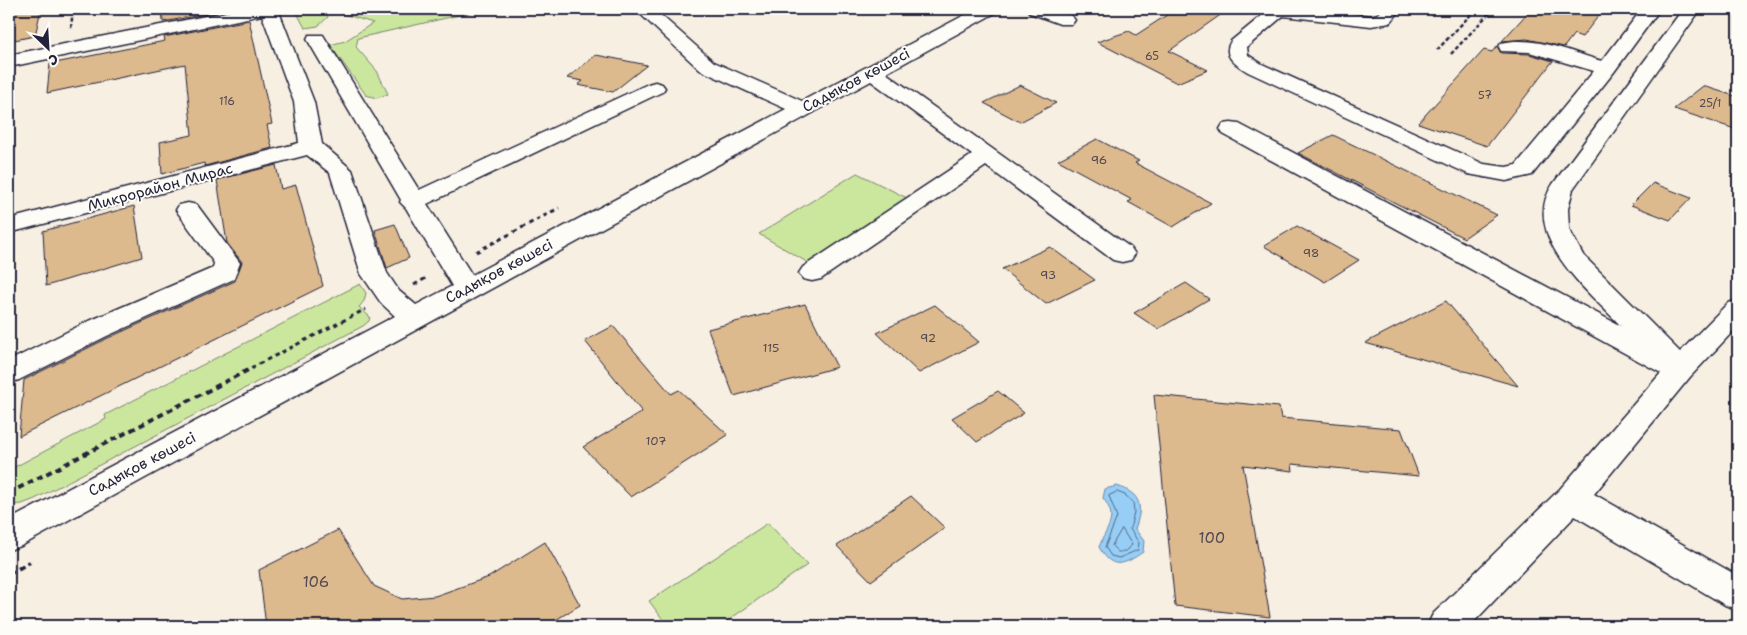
<svg xmlns="http://www.w3.org/2000/svg" width="1747" height="635" font-family="'Shantell Sans',sans-serif">
  <style>
    .green { fill: #cbe79e; stroke: #76846c }
    .water { fill: #97cef6; stroke: #6889ab }
    .lines { fill: none; stroke-linecap: round; stroke-linejoin: round }
    .shore { stroke: #516786; stroke-width: 1 }
    .building { fill: #ddb98e; stroke: #22223b }
    .minor-casing { stroke: #22223b; stroke-width: 3 }
    .path-far2 { stroke: #22223b; stroke-width: 2.5; stroke-dasharray: 4 2.5; stroke-linecap: butt }
    .path-far1 { stroke: #22223b; stroke-width: 3; stroke-dasharray: 4.5 4; stroke-linecap: butt }
    .path { stroke: #22223b; stroke-width: 4; stroke-dasharray: 6 4.5; stroke-linecap: butt }
    .minor { fill: #fdfcf7; fill-rule: evenodd }
    .labels { text-anchor: middle; dominant-baseline: central; stroke-width: 4; stroke-linejoin: round; paint-order: stroke }
    .far-number-label { font-size: 11px; fill: #514850 }
    .number-label { font-size: 12px; fill: #514850 }
    .street-label { font-size: 15px; fill: #22223b; stroke: #fdfcf7 }
    .near-number-label { font-size: 15px; fill: #514850 }
  </style>
  <rect width="100%" height="100%" fill="#f7efe2"/>
  <filter id="ink" filterUnits="userSpaceOnUse"><feTurbulence type="fractalNoise" baseFrequency=".02" numOctaves="2"/><feDisplacementMap in="SourceGraphic" scale="10" xChannelSelector="R" yChannelSelector="G"/><feConvolveMatrix kernelMatrix="1 2 1 2 8 2 1 2 1" color-interpolation-filters="sRGB"/></filter>
  <g filter="url(#ink)">
    <!-- green -->
    <g class="green">
      <path d="M295 9H326L328 17 318 26 305 28Z"/>
      <path d="M341 9H486L358 38 356 47 377 71 388 94 377 98 366 95 330 45 345 41 373 23 340 13Z"/>
      <path d="M857 173 909 199 812 265 759 234Z"/>
      <path d="M360 284 366 293 364 301 359 307 370 317 369 321 363 326 35 499 22 504 9 505V470L106 419 105 415Z"/>
      <path d="M768 523 807 565 720 626H668L649 601Z"/>
    </g>
    <!-- water -->
    <path class="water" d="M1117 486C1142 494 1143 507 1135 529L1144 541 1143 552C1124 565 1112 571 1099 547 1107 526 1119 519 1103 498L1105 489Z"/>
    <g class="lines">
      <!-- shore -->
      <g class="shore">
        <path d="M1117 492 1125 495 1133 502 1134 512 1130 529 1139 543 1138 550 1119 558 1111 556 1105 547 1117 517 1109 496Z"/>
        <path d="M1122 529 1132 545 1124 552H1118L1112 546Z"/>
      </g>
    </g>
    <!-- building -->
    <g class="building">
      <path d="M9 9H41L35 36 9 41Z"/>
      <path d="M162 9H233L163 22Z"/>
      <path d="M1176 9H1229L1169 51 1208 70 1177 83 1097 42 1129 31 1136 35Z"/>
      <path d="M1531 9H1604L1582 37 1574 34 1564 47 1527 39 1502 41Z"/>
      <path d="M249 20 272 124 267 125 272 148 205 166 204 163 162 174 160 142 192 135 185 64 47 93 50 64 165 41 164 37Z"/>
      <path d="M1497 46 1501 53 1529 54 1553 61 1487 146 1418 123 1484 50 1492 52Z"/>
      <path d="M596 55 612 58 647 65 613 92 578 85 583 81 567 78Z"/>
      <path d="M1020 85 1056 103 1020 122 984 103Z"/>
      <path d="M1703 86 1738 97V130L1674 109Z"/>
      <path d="M1333 135 1497 215 1464 238 1298 153Z"/>
      <path d="M1097 139 1139 161 1135 163 1211 203 1173 227 1128 202 1132 200 1058 160Z"/>
      <path d="M276 165 281 189 296 185 323 286 19 436 24 380 108 338 235 281 242 262 227 243 217 180Z"/>
      <path d="M1653 183 1691 198 1670 220 1631 205Z"/>
      <path d="M134 206 142 257 46 286 43 231Z"/>
      <path d="M395 224 409 258 387 268 375 230Z"/>
      <path d="M1297 226 1359 260 1325 282 1264 246Z"/>
      <path d="M1050 247 1095 280 1046 304 1002 269Z"/>
      <path d="M1186 283 1209 299 1158 329 1134 313Z"/>
      <path d="M1446 301 1518 386 1365 343Z"/>
      <path d="M805 304 837 367 734 396 708 329Z"/>
      <path d="M935 305 979 342 919 373 877 333Z"/>
      <path d="M613 326 671 394 679 390 728 435 631 497 583 447 642 412 585 341Z"/>
      <path d="M998 391 1024 413 977 442 952 418Z"/>
      <path d="M1154 395 1279 407 1281 418 1401 429 1419 476 1292 464 1293 471 1243 465 1270 617 1175 606Z"/>
      <path d="M911 496 945 528 871 581 837 546Z"/>
      <path d="M338 530 374 586 402 599 435 596 489 577 545 542 580 605 546 626H266L259 570Z"/>
    </g>
    <g class="lines">
      <defs>
        <g id="minor">
          <path d="M241 9H278L314 102 322 144 352 170 387 273 399 291 416 305 452 286 406 208 400 202 401 200 307 39 309 35H323L419 190 648 84 655 82 662 84 665 88 662 92 427 204 472 275 786 109 700 70 635 9H654L714 62 802 101 976 9H998L995 13 886 73 1131 248 1135 254 1131 260 1122 262 1113 260 986 166 821 279 812 281 803 279 799 273 803 267 972 155 871 81 21 546 9 550V520L395 316 381 303 361 274 330 173 307 155 9 233V219L299 143 294 102 262 15 9 67V55Z"/>
          <path d="M1027 9C1041 8 1066 7 1075 20L1072 24H1060L1030 13Z"/>
          <path d="M1270 9H1313L1371 16 1378 14 1384 9H1401L1390 23 1371 26 1283 16 1247 47 1248 55 1262 64 1484 164 1506 167 1516 165 1594 71 1529 52 1501 51 1499 47 1501 43C1534 35 1571 52 1602 61L1642 9H1660L1614 72 1532 175 1506 181 1468 174 1248 72C1237 65 1221 57 1231 41Z"/>
          <path d="M1683 9H1701L1573 189 1568 209 1569 229 1583 255 1680 352 1728 303 1738 300V326L1690 377 1594 494 1738 576V610L1725 605 1575 516 1470 626H1427L1433 614 1560 489 1661 373 1223 134 1220 129 1223 124 1231 123 1239 124 1621 326C1590 293 1518 235 1553 184Z"/>
          <path d="M188 203 197 205 240 263 234 279 107 336 19 380 9 383V361L87 322 213 268 214 263 176 210 179 205Z"/>
        </g>
      </defs>
      <!-- minor casing -->
      <use href="#minor" class="minor-casing"/>
      <!-- path-far2 -->
      <g class="path-far2">
        <path d="M71 28 73 9"/>
        <path d="M1437 50 1476 9"/>
        <path d="M1451 54 1493 9"/>
      </g>
      <!-- path-far1 -->
      <g class="path-far1">
        <path d="M476 252 559 208"/>
        <path d="M414 285 428 277"/>
        <path d="M251 368 366 309"/>
      </g>
      <!-- path -->
      <g class="path">
        <path d="M9 493 254 367"/>
        <path d="M9 574 30 562"/>
      </g>
      <!-- minor -->
      <use href="#minor" class="minor"/>
    </g>
  </g>
  <g class="labels">
    <!-- far-number labels -->
    <g class="far-number-label">
      <text x="1152" y="56">65</text>
      <text x="1485" y="95">57</text>
      <text x="227" y="101">116</text>
      <text x="1710" y="103">25/1</text>
    </g>
    <!-- number labels -->
    <g class="number-label">
      <text x="1099" y="160">96</text>
      <text x="1311" y="253">98</text>
      <text x="1048" y="275">93</text>
      <text x="928" y="338">92</text>
      <text x="771" y="348">115</text>
      <text x="656" y="441">107</text>
    </g>
    <!-- street labels -->
    <g class="street-label">
      <text transform="translate(856 80) rotate(-28)">Садықов көшесі</text>
      <text transform="translate(160 187) rotate(-15)">Микрорайон Мирас</text>
      <text transform="translate(499 271) rotate(-28)">Садықов көшесі</text>
      <text transform="translate(142 464) rotate(-28)">Садықов көшесі</text>
    </g>
    <!-- near-number labels -->
    <g class="near-number-label">
      <text x="1212" y="538">100</text>
      <text x="316" y="582">106</text>
    </g>
  </g>
  <!-- margin -->
  <rect width="1747" height="635" fill="none" stroke="#fdfcf7" stroke-width="30"/>
  <rect x="15" y="15" width="1717" height="605" fill="none" stroke="#22223b" stroke-width="2" filter="url(#ink)"/>
  <!-- north arrow -->
  <g transform="translate(48 48) rotate(155)" stroke="#fdfcf7" stroke-width="4" paint-order="stroke">
  <path d="M0-4L9 19L0 12L-9 19Z" fill="#22223b"/>
  <text y="-8" font-size="14" font-weight="bold" text-anchor="middle" fill="#22223b">С</text>
  </g>
</svg>
